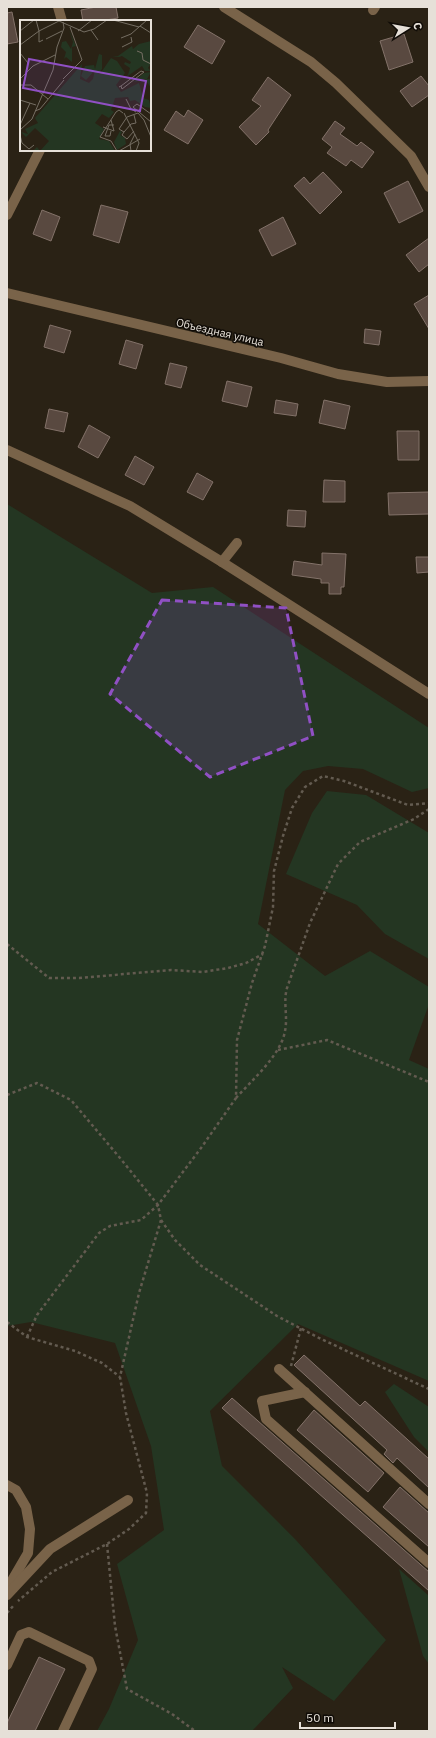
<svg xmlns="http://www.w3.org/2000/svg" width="436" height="1738" font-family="'IBM Plex Sans',sans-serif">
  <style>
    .green { fill: #243622 }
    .building { fill: #594940; stroke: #837269 }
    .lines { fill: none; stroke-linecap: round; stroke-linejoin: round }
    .path { stroke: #635b50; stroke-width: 2.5; stroke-dasharray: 3 3; stroke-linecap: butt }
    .minor { stroke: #796349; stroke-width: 10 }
    .marked { fill: #9050c4; fill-opacity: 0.2; stroke: #9050c4; stroke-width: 3; stroke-dasharray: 8 5; stroke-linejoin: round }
    .labels { text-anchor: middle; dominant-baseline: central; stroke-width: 3; stroke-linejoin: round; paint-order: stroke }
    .street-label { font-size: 11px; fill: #e6e0d8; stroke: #100c07 }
    .inset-road { fill: none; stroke: #756e63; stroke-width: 1 }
    .view { fill: #9050c4; fill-opacity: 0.15; stroke: #9050c4; stroke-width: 2 }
    .inset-edge { fill: none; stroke: #e6e0d8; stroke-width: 2 }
  </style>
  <rect width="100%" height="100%" fill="#2a2215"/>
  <!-- green -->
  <g class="green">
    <path d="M7 504 152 593 213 587 429 728V788L412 792 363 769 328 766 303 771 285 790 258 924 325 976 370 951 429 987V1004L409 1060 429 1069V1381L298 1324 210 1411 222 1466 295 1539 386 1640 334 1701 282 1667 293 1688 252 1731H97L109 1709 138 1640 117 1564 164 1530 151 1446 115 1343 31 1322 7 1326Z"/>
    <path d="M327 791 366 795 429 833V959L385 934 357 905 286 874 312 813Z"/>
    <path d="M394 1384 429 1407V1452L414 1437 385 1392Z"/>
    <path d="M399 1569 429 1596V1664L423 1656Z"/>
  </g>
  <!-- building -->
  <g class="building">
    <path d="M96 7H116L118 18 100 21H83L81 10Z"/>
    <path d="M12 12 18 42 7 44V13Z"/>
    <path d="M198 25 225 41 212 64 184 47Z"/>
    <path d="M404 34 413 62 389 70 380 41Z"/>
    <path d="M421 76 429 86V95L412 107 400 91Z"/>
    <path d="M268 77 291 95 268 130 269 132 256 145 239 127 261 106 252 100Z"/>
    <path d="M188 110 203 120 188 144 164 130 176 111 184 117Z"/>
    <path d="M335 121 345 128 340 134 357 146 361 142 374 152 362 168 351 160 346 166 327 153 332 147 322 139Z"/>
    <path d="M323 172 342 192 320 214 294 186 304 177 310 184Z"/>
    <path d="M408 181 423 211 399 223 384 193Z"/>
    <path d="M101 205 128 212 119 243 93 235Z"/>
    <path d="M42 210 60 217 51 241 33 234Z"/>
    <path d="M283 217 296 244 272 256 259 230Z"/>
    <path d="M429 238V264L419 272 406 255Z"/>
    <path d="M429 295V329L414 304Z"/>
    <path d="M50 325 71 331 64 353 44 347Z"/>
    <path d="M365 329 381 331 379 345 364 343Z"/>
    <path d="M126 340 143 345 136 369 119 364Z"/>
    <path d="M170 363 187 367 181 388 165 384Z"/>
    <path d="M227 381 252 387 247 407 222 401Z"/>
    <path d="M276 400 298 404 296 416 274 413Z"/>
    <path d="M324 400 350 406 345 429 319 423Z"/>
    <path d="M49 409 68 413 64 432 45 428Z"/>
    <path d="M89 425 110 437 98 458 78 447Z"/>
    <path d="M397 431H419V460H398Z"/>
    <path d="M135 456 154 467 144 485 125 475Z"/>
    <path d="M197 473 213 482 203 500 187 492Z"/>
    <path d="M324 480 345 481V502H323Z"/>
    <path d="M429 492V514L389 515 388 493Z"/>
    <path d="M288 510 306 511 305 527 287 526Z"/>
    <path d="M322 553 346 554 344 587H341V594H329V583H321V579L292 575 294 561 322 565Z"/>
    <path d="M416 557H429V572L417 573Z"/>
    <path d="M304 1355 360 1406 365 1401 429 1459V1488L397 1458 393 1463 384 1454 387 1450 294 1365Z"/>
    <path d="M232 1398 429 1572V1591L222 1408Z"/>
    <path d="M314 1410 384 1473 368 1492 297 1430Z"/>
    <path d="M400 1487 429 1513V1547L383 1507Z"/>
    <path d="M39 1657 65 1669 35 1731H7V1723Z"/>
  </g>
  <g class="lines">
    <!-- path -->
    <g class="path">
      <path d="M7 944 49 978H79L171 970 203 972 228 968 246 963 263 954"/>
      <path d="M278 1050 327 1040 429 1082"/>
      <path d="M7 1095 37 1083 71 1100 120 1158 158 1205 161 1220 139 1293 120 1377 126 1413 147 1493 146 1513 129 1529 107 1544 52 1572 18 1601"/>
      <path d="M236 1098C252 1080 281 1055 285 1031 288 1017 283 1002 287 988L310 923 338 864 360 842 414 819 429 809"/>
      <path d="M161 1220 175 1240 200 1265 277 1316 321 1339 429 1389"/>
      <path d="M7 1322 27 1337 75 1351 102 1363 120 1377"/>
      <path d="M27 1337 37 1315 99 1233 110 1226 141 1220 158 1205 201 1148 236 1098 237 1040 252 983 265 946 273 907 274 871 283 836 292 808 305 787 323 776 344 781 408 805 429 803"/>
      <path d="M291 1366 301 1328"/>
      <path d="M107 1544 115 1626 127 1689 172 1714 195 1731"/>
      <path d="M7 1613 14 1605"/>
    </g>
    <!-- minor -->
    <g class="minor">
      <path d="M58 7 62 21"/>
      <path d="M224 7 311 62 336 83 411 156 429 187"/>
      <path d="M373 10 375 7"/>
      <path d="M7 215 40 150"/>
      <path d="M7 293 281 358 338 374 387 382 429 381"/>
      <path d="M7 450 130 506 222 562"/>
      <path d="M237 543 222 562 429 694"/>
      <path d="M279 1369 429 1504"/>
      <path d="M305 1392 262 1401 266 1419 429 1563"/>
      <path d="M7 1485 16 1490 26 1507 30 1529 28 1553 7 1589"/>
      <path d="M7 1595 50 1549 128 1500"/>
      <path d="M7 1665 21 1635 29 1632 89 1661 92 1669 63 1731"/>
    </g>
  </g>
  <!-- marked area -->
  <path class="marked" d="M162 600 286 608 313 736 210 777 110 694Z"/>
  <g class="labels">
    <!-- street labels -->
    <g class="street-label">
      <text transform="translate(220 332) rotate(13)">Объездная улица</text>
    </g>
  </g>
  <!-- overview -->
  <g transform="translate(20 20)">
    <rect width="131" height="131" fill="#2a2215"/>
    <path d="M49 10 56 26 52 27V42L46 37 44 39 46 32 41 27 42 22 46 21 51 29 53 22ZM131 21V43L128 48 131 51H125L122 46 102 60 108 55 110 48 104 44 105 42 110 44 111 42 102 36 99 37 92 36H98L112 26 113 29 119 24ZM79 34 82 35V49L78 54H80L91 38 97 41 105 53 96 65 101 72 119 63 123 78 129 80 131 88 125 87 115 80 110 81 108 77 95 78 91 90 94 92 89 98 82 94 75 103 84 109 79 119 89 121 95 131H13L17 127 20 131 29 121 15 108 6 117 1 112 8 114 5 109 18 103 15 98 62 44 60 59 69 63 73 59 75 50 66 60 61 56 65 46 74 45 75 49ZM131 52 127 59H131V68L125 59 114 62 124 53ZM100 111 102 112 100 115 105 118 106 124 97 130 94 122Z" fill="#243622"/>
    <path class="inset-road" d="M16 0 19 11 39 1 64 12 74 9 87 0M93 0 119 7M120 6 131 13M71 10 78 20M0 11 14 0M19 11V22L23 20M58 11 72 0M101 18 111 14 127 0M26 19 42 11M0 25 19 11M102 27 112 22 111 17M117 31 122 33 123 40 131 44M0 33 8 43M0 59 13 46 35 35M43 59 62 40 50 7M0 65H11L28 79M99 67 101 66 121 51 124 52 102 69 101 66M106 79 111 89 116 92M0 80 16 85M15 91 20 89 44 60M104 93 119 123 116 131M131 94 117 84 113 87 131 102M107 97 118 93 124 100 131 117M107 97 99 109 104 112 111 104M111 104 116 103 114 95M0 105 10 83M83 107 94 111 91 100M0 110 12 99 33 50 37 27 44 8 43 2M91 111 90 116H85L89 105H94M104 112 102 115 107 119 114 111M0 115 2 123 9 129 14 125M97 131 91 121 80 117 96 92 99 90 103 93M99 131 120 119M111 131 110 124 115 114"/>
    <path class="view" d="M9 39 126 61 120 91 3 68Z"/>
    <rect width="131" height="131" class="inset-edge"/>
  </g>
  <!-- border -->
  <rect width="436" height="1738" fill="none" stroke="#e6e0d8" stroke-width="16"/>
  <!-- north arrow -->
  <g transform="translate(408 28) rotate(79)" stroke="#100c07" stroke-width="3" paint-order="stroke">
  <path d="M0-3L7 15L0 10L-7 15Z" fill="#e6e0d8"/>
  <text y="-6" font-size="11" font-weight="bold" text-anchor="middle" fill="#e6e0d8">С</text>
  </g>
  <!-- scale -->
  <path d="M300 1722v6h95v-6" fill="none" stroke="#e6e0d8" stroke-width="2"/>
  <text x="306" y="1722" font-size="12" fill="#e6e0d8" stroke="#100c07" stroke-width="3" paint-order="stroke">50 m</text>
</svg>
